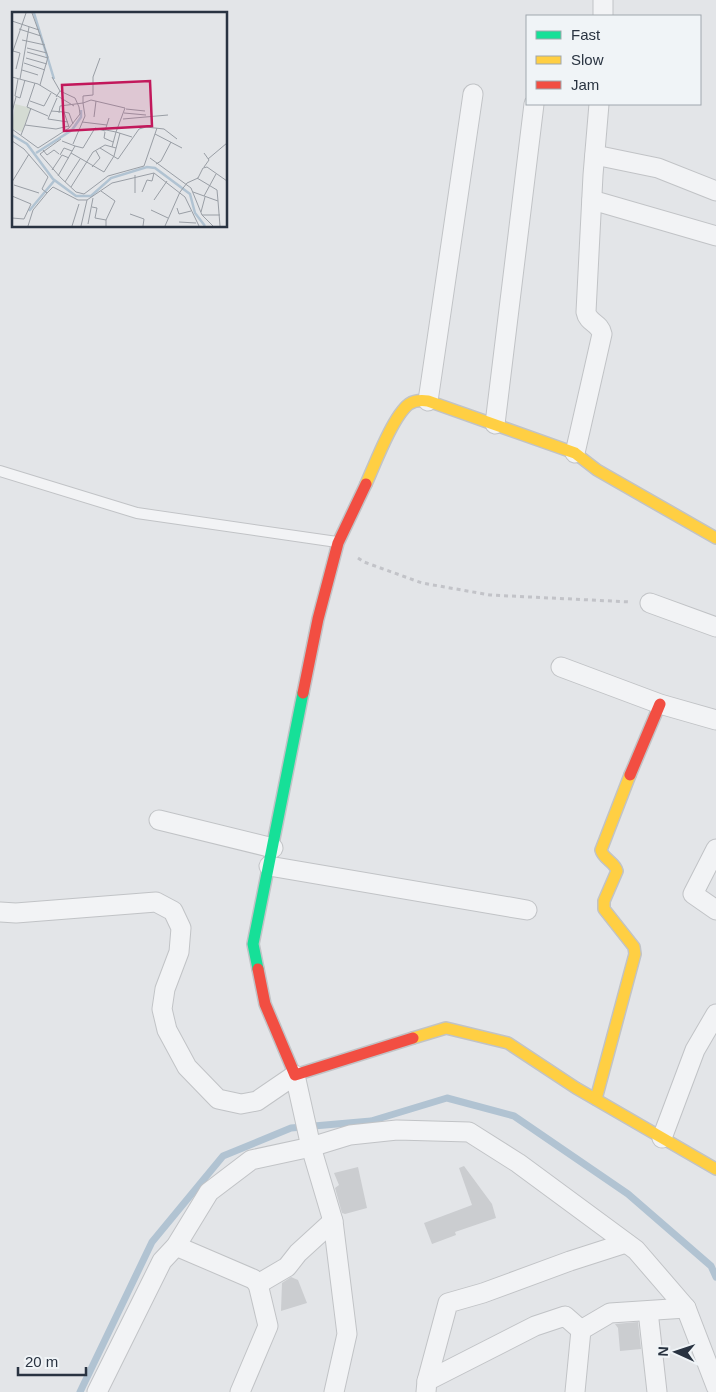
<svg xmlns="http://www.w3.org/2000/svg" width="716" height="1392" font-family="Helvetica,sans-serif">
  <style>
    .lines { fill: none; stroke-linecap: round; stroke-linejoin: round }
    .stream { stroke: #b1c3d2; stroke-width: 7 }
    .building { fill: #cbcdd0 }
    .lane-casing { stroke: #c1c3c6; stroke-width: 12 }
    .street-casing { stroke: #c1c3c6; stroke-width: 21 }
    .fast-casing { stroke: #c1c3c6; stroke-width: 14 }
    .slow-casing { stroke: #c1c3c6; stroke-width: 14 }
    .jam-casing { stroke: #c1c3c6; stroke-width: 14 }
    .path { stroke: #c2c3c8; stroke-width: 3; stroke-dasharray: 4 4; stroke-linecap: butt }
    .lane { stroke: #f2f3f5; stroke-width: 10 }
    .street { stroke: #f2f3f5; stroke-width: 19 }
    .fast { stroke: #16e098; stroke-width: 11 }
    .slow { stroke: #ffcf43; stroke-width: 11 }
    .jam { stroke: #f24e42; stroke-width: 11 }
    .inset-river { fill: none; stroke: #b1c3d2; stroke-width: 2.5 }
    .inset-road { fill: none; stroke: #999ea5; stroke-width: 1 }
    .view { fill: #c2185b; fill-opacity: 0.15; stroke: #c2185b; stroke-width: 2.5 }
    .inset-edge { fill: none; stroke: #293341; stroke-width: 2.5 }
  </style>
  <rect width="100%" height="100%" fill="#e3e5e8"/>
  <g class="lines">
    <!-- stream -->
    <path class="stream" d="M80 1392 152 1242 223 1156 291 1128 371 1121 447 1098 514 1116 628 1194 711 1266 716 1277"/>
  </g>
  <!-- building -->
  <g class="building">
    <path d="M464 1166 492 1204 496 1218 455 1232 456 1235 432 1244 424 1223 472 1205 459 1168Z"/>
    <path d="M358 1167 367 1208 345 1214 342 1213 335 1188 339 1185 334 1173Z"/>
    <path d="M291 1277 298 1280 307 1303 281 1311 282 1283Z"/>
    <path d="M638 1322 641 1349 620 1351 618 1328 615 1324Z"/>
  </g>
  <g class="lines">
    <defs>
      <path id="lane" d="M0 471 137 513 337 542"/>
      <g id="street">
        <path d="M603 0V16"/>
        <path d="M595 155 658 168 716 191"/>
        <path d="M592 200 716 236"/>
        <path d="M428 401 473 94"/>
        <path d="M495 424 534 104"/>
        <path d="M575 453 602 334C600 323 588 323 586 312L593 175 599 104"/>
        <path d="M650 603 716 627"/>
        <path d="M561 667 660 704 716 720"/>
        <path d="M159 820 273 848"/>
        <path d="M716 849 693 894 716 910"/>
        <path d="M269 866 527 910"/>
        <path d="M0 912 16 913 156 902 173 911 181 928 179 952 165 989 162 1009 167 1030 187 1067 218 1099 241 1104 257 1101 295 1075 311 1147 333 1221 347 1334 334 1392"/>
        <path d="M662 1138 695 1050 716 1014"/>
        <path d="M176 1246 253 1279 258 1284"/>
        <path d="M648 1311 657 1392"/>
        <path d="M427 1381 448 1303 483 1293 570 1261 626 1243"/>
        <path d="M97 1392 162 1261 176 1246 209 1192 251 1160 311 1147 350 1135 397 1130 469 1132 518 1163 636 1250 686 1308 716 1386"/>
        <path d="M240 1392 268 1326 258 1284 287 1267 298 1253 333 1221"/>
        <path d="M426 1392 427 1381 535 1326 565 1316 581 1330 610 1313 686 1308"/>
        <path d="M575 1392 581 1330"/>
      </g>
      <path id="fast" d="M258 969 253 944 303 693"/>
      <g id="slow">
        <path d="M366 484C375 464 393 416 409 404 415 400 421 400 428 401L575 453 597 470 716 538"/>
        <path d="M413 1038 446 1028 508 1043 576 1088 716 1169"/>
        <path d="M596 1099 635 954 634 947 604 909V901L617 871C615 862 603 859 601 850L630 775"/>
      </g>
      <g id="jam">
        <path d="M303 693 318 619 338 543 366 484"/>
        <path d="M630 775 660 704"/>
        <path d="M258 969 265 1004 295 1075 413 1038"/>
      </g>
    </defs>
    <!-- lane casing -->
    <use href="#lane" class="lane-casing"/>
    <!-- street casing -->
    <use href="#street" class="street-casing"/>
    <!-- fast casing -->
    <use href="#fast" class="fast-casing"/>
    <!-- slow casing -->
    <use href="#slow" class="slow-casing"/>
    <!-- jam casing -->
    <use href="#jam" class="jam-casing"/>
    <!-- path -->
    <path class="path" d="M358 558 364 562 422 583 490 595 631 602"/>
    <!-- lane -->
    <use href="#lane" class="lane"/>
    <!-- street -->
    <use href="#street" class="street"/>
    <!-- fast -->
    <use href="#fast" class="fast"/>
    <!-- slow -->
    <use href="#slow" class="slow"/>
    <!-- jam -->
    <use href="#jam" class="jam"/>
  </g>
  <!-- overview -->
  <g transform="translate(12 12)">
    <rect width="215" height="215" fill="#e3e5e8"/>
    <path d="M3 92 19 96 10 120 0 117Z" fill="#d4dbd3"/>
    <path class="inset-river" d="M22 1 42 67M0 123 15 132 41 167 64 184H79L99 166 135 155 143 156 178 182 183 201 193 214M24 141 60 118 69 105V98M17 199 42 169"/>
    <path class="inset-road" d="M20 1 36 45 28 73M0 9 27 18M7 17 29 24M10 28 33 33M15 36 35 41M1 39 8 41 4 57M15 40 36 46M0 42 14 1M14 46 35 52M12 51 33 58M10 58 26 63M0 65 26 72 62 94M40 65 48 79 44 85M6 67 3 84 8 86 13 68M8 67 17 15M23 71 15 95 36 104M45 86 36 107 56 110M18 89 32 94 39 81M114 97 133 99M39 99 52 100 57 115M0 100 4 85M52 100 57 101 61 112M47 101 48 94 71 91V84L81 83V65L88 46M112 101 134 103M82 105 84 89M111 107 156 103M70 110 95 113M13 113 19 96M0 117 26 136 57 116 68 102 67 95 63 86 48 79M94 118 104 120 100 135M93 120 92 126 101 130M143 122 170 136M9 123 13 113 44 117 57 114M49 127 28 142 49 166 64 180 72 182 96 164 132 154 145 116M0 129 12 137 36 165 30 177 35 181 41 175 66 188H75L100 171 142 161 173 185 187 214M61 132 73 104 71 91 79 88 113 96 104 120 120 125M63 134 71 136 83 116 93 119 97 106M88 136 106 147 127 117 134 115 152 117 165 127M31 138 35 143 42 138 47 142M59 141 92 160 102 144 108 121M192 141 197 148 192 155M48 143 52 136 60 139M138 146 179 176 190 203 201 214M196 147 215 131M144 152 149 149 159 130M80 155 88 146 84 139M40 158 50 143 57 146M123 163V181M46 164 63 134 50 129M185 166 205 178 206 189M0 170 17 142M53 170 68 147M2 173 27 181M59 175 81 140 93 133 104 136M89 179 103 189 94 208M130 180 135 168 140 169 142 161M181 180 206 189 208 214M0 184 19 192 12 207 0 206M192 184 204 162M142 188 155 169M80 195 85 196 83 206 94 208V214M165 196 167 202 179 199M139 198 156 206M189 200 193 185M118 202 132 207 131 214M190 203H208M167 210 184 211M76 212 81 186M16 214 21 198 35 181M60 214 67 192M69 214 75 188M153 214 168 180 175 171 186 166 191 156 195 155 215 169"/>
    <path class="view" d="M138 69 140 114 52 119 50 73Z"/>
    <rect width="215" height="215" class="inset-edge"/>
  </g>
  <!-- legend -->
  <rect x="526" y="15" width="175" height="90" fill="#f0f4f7" stroke="#a0a7ae"/>
  <rect x="536" y="31" width="25" height="8" fill="#16e098" stroke="#a0a7ae"/>
  <text x="571" y="40" font-size="15" fill="#293341">Fast</text>
  <rect x="536" y="56" width="25" height="8" fill="#ffcf43" stroke="#a0a7ae"/>
  <text x="571" y="65" font-size="15" fill="#293341">Slow</text>
  <rect x="536" y="81" width="25" height="8" fill="#f24e42" stroke="#a0a7ae"/>
  <text x="571" y="90" font-size="15" fill="#293341">Jam</text>
  <!-- north arrow -->
  <g transform="translate(676 1352) rotate(273)" stroke="#f0f4f7" stroke-width="4" paint-order="stroke">
  <path d="M0-4L9 19L0 12L-9 19Z" fill="#293341"/>
  <text y="-8" font-size="14" font-weight="bold" text-anchor="middle" fill="#293341">N</text>
  </g>
  <!-- scale -->
  <path d="M18 1367v8h68v-8" fill="none" stroke="#293341" stroke-width="2.5"/>
  <text x="25" y="1367" font-size="15" fill="#293341" stroke="#f0f4f7" stroke-width="4" paint-order="stroke">20 m</text>
</svg>
